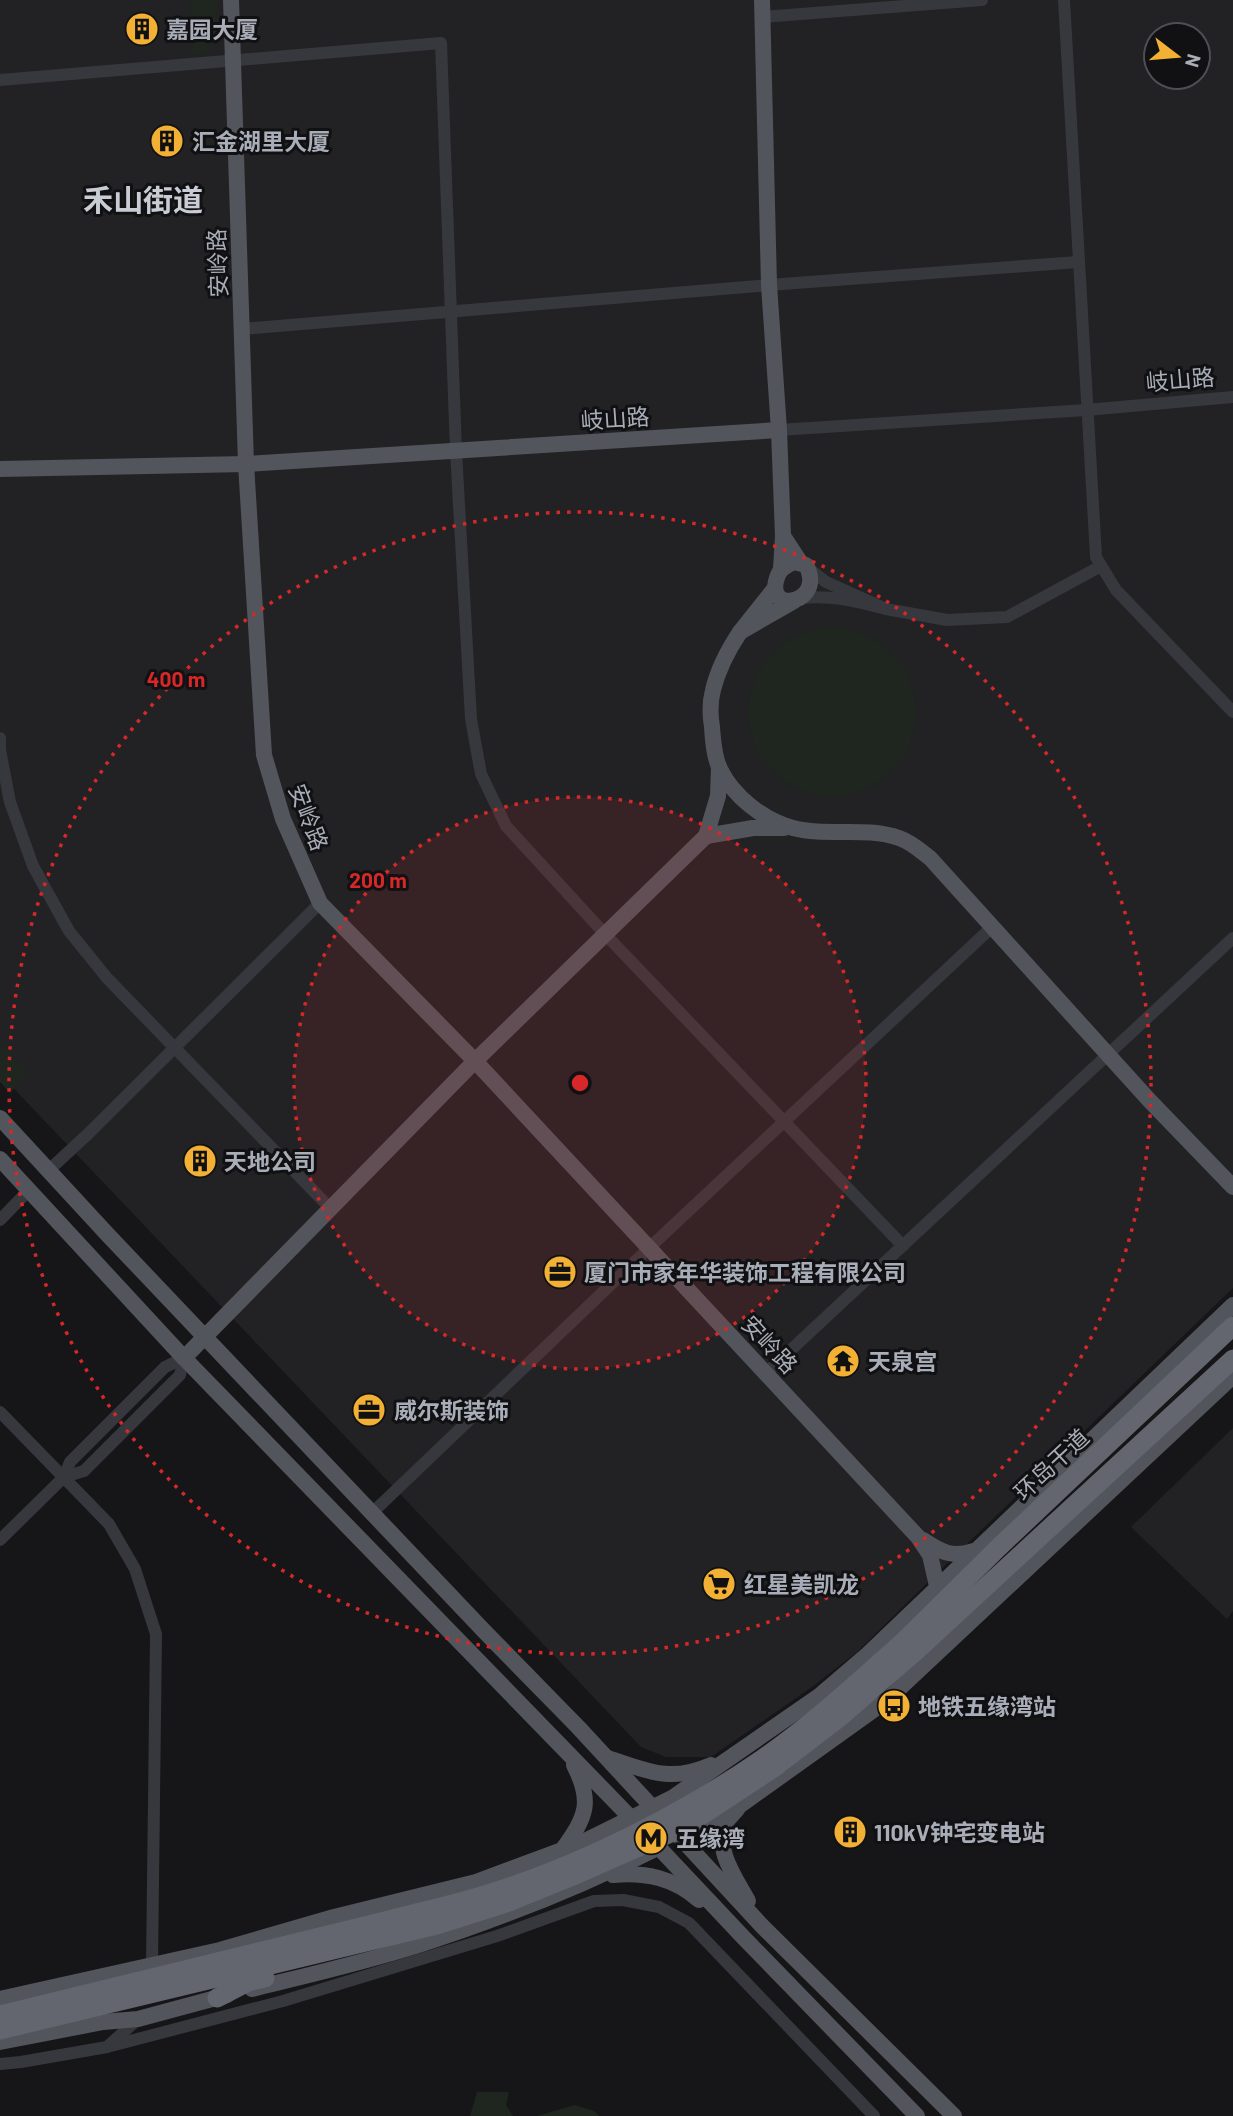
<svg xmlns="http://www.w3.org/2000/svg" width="1233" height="2116" font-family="Barlow,'Noto Sans SC',sans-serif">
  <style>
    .built { fill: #222225; fill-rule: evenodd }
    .park { fill: #1e261f }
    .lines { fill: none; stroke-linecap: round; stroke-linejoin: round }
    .minor { stroke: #37383d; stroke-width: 12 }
    .major { stroke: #53555c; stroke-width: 16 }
    .highway { stroke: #63666e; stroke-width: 19 }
    .highway-bridge { stroke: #63666e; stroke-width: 19 }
    .ring { fill: none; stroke: #d62828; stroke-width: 3.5; stroke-dasharray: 3.5 7 }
    .labels { text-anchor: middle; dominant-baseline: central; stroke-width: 6; stroke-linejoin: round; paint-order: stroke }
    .poi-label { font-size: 23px; font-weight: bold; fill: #a8adb8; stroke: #111113; text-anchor: start }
    .street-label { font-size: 23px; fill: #a8adb8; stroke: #111113 }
    .district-label { font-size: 30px; font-weight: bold; fill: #c9ccd4; stroke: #111113 }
    .centre { fill: #d62828; stroke: #111113; stroke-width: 3.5 }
    .ring-label { font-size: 21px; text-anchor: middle; font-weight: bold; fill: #d62828; stroke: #111113; stroke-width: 6; stroke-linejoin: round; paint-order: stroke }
  </style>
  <rect width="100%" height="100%" fill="#161618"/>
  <!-- built -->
  <g class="built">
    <path d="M0 0H1233V1288L971 1540 857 1652 812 1687 711 1757H666L641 1747 0 1074ZM1156 35H1198V77H1156Z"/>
    <path d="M1233 1428V1611L1227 1619 1131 1527Z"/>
  </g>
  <!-- park -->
  <g class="park">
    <path d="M190 0H217V40L205 54 191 55Z"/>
    <circle cx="832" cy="712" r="84"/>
    <path d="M0 1041 28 1073 10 1093 0 1082Z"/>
    <path d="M477 2092H509L506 2105 513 2116H470Z"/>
    <path d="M575 2105 594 2111 599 2116H537Z"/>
  </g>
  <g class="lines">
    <!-- minor -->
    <g class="minor">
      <path d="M1064 0 1096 557 1116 590 1233 712"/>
      <path d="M762 17 982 0"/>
      <path d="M0 80 441 43 456 451 471 719 481 774 506 826 604 933 903 1246"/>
      <path d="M242 329 769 285 1078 262"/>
      <path d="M779 430 1086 410 1233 397"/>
      <path d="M800 598C834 595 854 601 886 609L826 582 808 568"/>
      <path d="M886 609 947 620 1007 617 1101 566"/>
      <path d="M0 738V750L10 802 33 866 69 931 107 978 330 1208"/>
      <path d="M49 1170 89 1133 320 903"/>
      <path d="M0 1220 29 1190"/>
      <path d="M766 1373 1233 938"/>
      <path d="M0 1412 109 1524 135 1569 156 1634 152 1965"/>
      <path d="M64 1477 84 1471 180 1375 184 1358"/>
      <path d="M372 1513 649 1248 991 928"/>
      <path d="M0 1540 64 1477 70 1462 165 1367 184 1358"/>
      <path d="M107 2047 283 2001 497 1936 594 1901 623 1900 659 1907 689 1923 874 2116"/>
      <path d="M0 2064 21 2062 107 2047 138 2019"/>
    </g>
    <!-- major -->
    <g class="major">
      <path d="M231 0 246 464 264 755 283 819 320 903 475 1061 918 1537 930 1555 937 1586"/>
      <path d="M762 0 769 285 779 430 783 536"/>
      <path d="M0 469 246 464 779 430"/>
      <path d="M794 562 806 565C826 602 768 615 776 581 779 569 784 567 794 562Z"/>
      <path d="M781 569 783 536 800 562"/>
      <path d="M775 588 740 632 794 601"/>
      <path d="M740 632C728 650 718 669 713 690 710 701 710 715 712 727 713 741 714 757 720 769 733 796 763 820 793 828 827 837 865 826 899 838 911 842 921 851 930 858L1149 1100 1233 1187"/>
      <path d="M719 767 718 796 706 836 753 828H784"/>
      <path d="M0 1118 108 1235 485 1632 578 1727 763 1927 954 2116"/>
      <path d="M0 1159 184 1358 630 1817 743 1937 917 2116"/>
      <path d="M184 1358 475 1061 706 836"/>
      <path d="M923 1540C941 1552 952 1558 973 1551"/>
      <path d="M608 1758C648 1771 670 1783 711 1765"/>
      <path d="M738 1808C735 1812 730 1817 727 1821 712 1847 736 1879 748 1901"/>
      <path d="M698 1827 742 1804 886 1701 1233 1376"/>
      <path d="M563 1849C586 1817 593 1802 574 1765"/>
      <path d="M613 1875C646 1872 674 1878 699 1900"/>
      <path d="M252 1989C309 1975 366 1962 422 1944 501 1918 578 1888 653 1850"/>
      <path d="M0 1999 220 1950 334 1917 476 1882 581 1843 672 1798 819 1696 868 1654 1233 1305"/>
      <path d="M0 2042 103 2022 138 2019 227 1995"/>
    </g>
    <!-- highway -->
    <g class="highway">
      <path d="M905 1640 999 1547 1233 1326"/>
      <path d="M916 1651 1233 1359"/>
      <path d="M217 1998 248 1982 265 1978"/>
      <path d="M0 2015 389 1920"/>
      <path d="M0 2030 391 1936"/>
    </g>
    <!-- highway-bridge -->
    <g class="highway-bridge">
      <path d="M389 1920C419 1912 451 1905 481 1896 576 1868 681 1815 762 1759 813 1724 859 1681 905 1640"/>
      <path d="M391 1936 437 1925 509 1902 573 1876 684 1827 775 1767 839 1718 916 1651"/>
    </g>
  </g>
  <!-- distance rings -->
  <circle cx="580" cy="1083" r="286" fill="#d62828" fill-opacity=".12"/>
  <g class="ring">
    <circle cx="580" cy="1083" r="286"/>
    <circle cx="580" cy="1083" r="571"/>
  </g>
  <!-- icons -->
  <defs>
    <symbol id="building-disc" viewBox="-11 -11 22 22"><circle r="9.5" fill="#f2b134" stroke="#111113"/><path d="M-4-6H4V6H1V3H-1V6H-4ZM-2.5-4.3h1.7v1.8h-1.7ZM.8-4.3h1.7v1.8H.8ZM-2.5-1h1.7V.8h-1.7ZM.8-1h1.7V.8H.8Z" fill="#111"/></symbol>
    <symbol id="office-disc" viewBox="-11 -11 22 22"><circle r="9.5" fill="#f2b134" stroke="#111113"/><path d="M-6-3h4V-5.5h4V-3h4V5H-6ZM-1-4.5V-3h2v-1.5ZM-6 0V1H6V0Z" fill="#111"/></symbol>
    <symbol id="temple-disc" viewBox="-11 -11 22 22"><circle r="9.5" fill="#f2b134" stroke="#111113"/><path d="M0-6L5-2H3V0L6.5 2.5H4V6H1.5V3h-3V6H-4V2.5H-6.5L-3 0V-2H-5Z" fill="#111"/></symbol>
    <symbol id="supermarket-disc" viewBox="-11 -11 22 22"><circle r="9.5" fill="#f2b134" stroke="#111113"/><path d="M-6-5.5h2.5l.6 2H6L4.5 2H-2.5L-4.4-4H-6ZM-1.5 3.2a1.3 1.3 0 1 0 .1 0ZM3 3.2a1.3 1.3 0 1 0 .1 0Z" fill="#111"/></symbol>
    <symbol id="bus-disc" viewBox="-11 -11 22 22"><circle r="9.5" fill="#f2b134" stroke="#111113"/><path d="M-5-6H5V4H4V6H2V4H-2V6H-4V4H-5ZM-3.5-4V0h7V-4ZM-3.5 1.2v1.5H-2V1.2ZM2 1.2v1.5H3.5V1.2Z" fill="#111"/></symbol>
    <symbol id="metro-disc" viewBox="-11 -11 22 22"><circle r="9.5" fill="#f2b134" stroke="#111113"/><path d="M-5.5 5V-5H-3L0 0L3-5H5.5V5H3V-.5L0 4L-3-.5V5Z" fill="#111"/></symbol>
  </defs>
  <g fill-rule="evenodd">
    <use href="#building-disc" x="123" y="10" width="38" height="38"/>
    <use href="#building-disc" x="148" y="122" width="38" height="38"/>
    <use href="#building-disc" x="181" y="1142" width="38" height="38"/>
    <use href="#office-disc" x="541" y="1253" width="38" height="38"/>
    <use href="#temple-disc" x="824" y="1342" width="38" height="38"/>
    <use href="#office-disc" x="350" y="1391" width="38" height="38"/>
    <use href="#supermarket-disc" x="700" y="1565" width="38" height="38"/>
    <use href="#bus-disc" x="875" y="1687" width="38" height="38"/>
    <use href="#building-disc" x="831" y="1813" width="38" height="38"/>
    <use href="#metro-disc" x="632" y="1819" width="38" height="38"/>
  </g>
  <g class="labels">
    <!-- poi labels -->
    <g class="poi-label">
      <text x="166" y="29">嘉园大厦</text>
      <text x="192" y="141">汇金湖里大厦</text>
      <text x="224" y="1161">天地公司</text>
      <text x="584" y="1272">厦门市家年华装饰工程有限公司</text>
      <text x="868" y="1361">天泉宫</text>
      <text x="394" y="1410">威尔斯装饰</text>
      <text x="744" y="1584">红星美凯龙</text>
      <text x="918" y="1706">地铁五缘湾站</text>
      <text x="874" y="1832">110kV钟宅变电站</text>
      <text x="676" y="1838">五缘湾</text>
    </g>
    <!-- street labels -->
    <g class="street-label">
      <text transform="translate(217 263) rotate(-92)">安岭路</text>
      <text transform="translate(1180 379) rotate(-5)">岐山路</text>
      <text transform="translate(615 418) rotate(-4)">岐山路</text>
      <text transform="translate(309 817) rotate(69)">安岭路</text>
      <text transform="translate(770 1344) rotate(47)">安岭路</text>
      <text transform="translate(1051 1464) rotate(-43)">环岛干道</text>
    </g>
    <!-- district labels -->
    <g class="district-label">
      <text x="143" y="199">禾山街道</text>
    </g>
  </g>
  <circle cx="580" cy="1083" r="10" class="centre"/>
  <g class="ring-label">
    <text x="176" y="687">400 m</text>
    <text x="378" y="888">200 m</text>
  </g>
  <!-- north arrow -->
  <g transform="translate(1177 56) rotate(106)"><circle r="33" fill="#111113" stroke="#4d4f55" stroke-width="2"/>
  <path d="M0-5L12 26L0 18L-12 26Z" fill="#f2b134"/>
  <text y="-10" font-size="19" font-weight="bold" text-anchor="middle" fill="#a8adb8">N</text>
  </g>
</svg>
